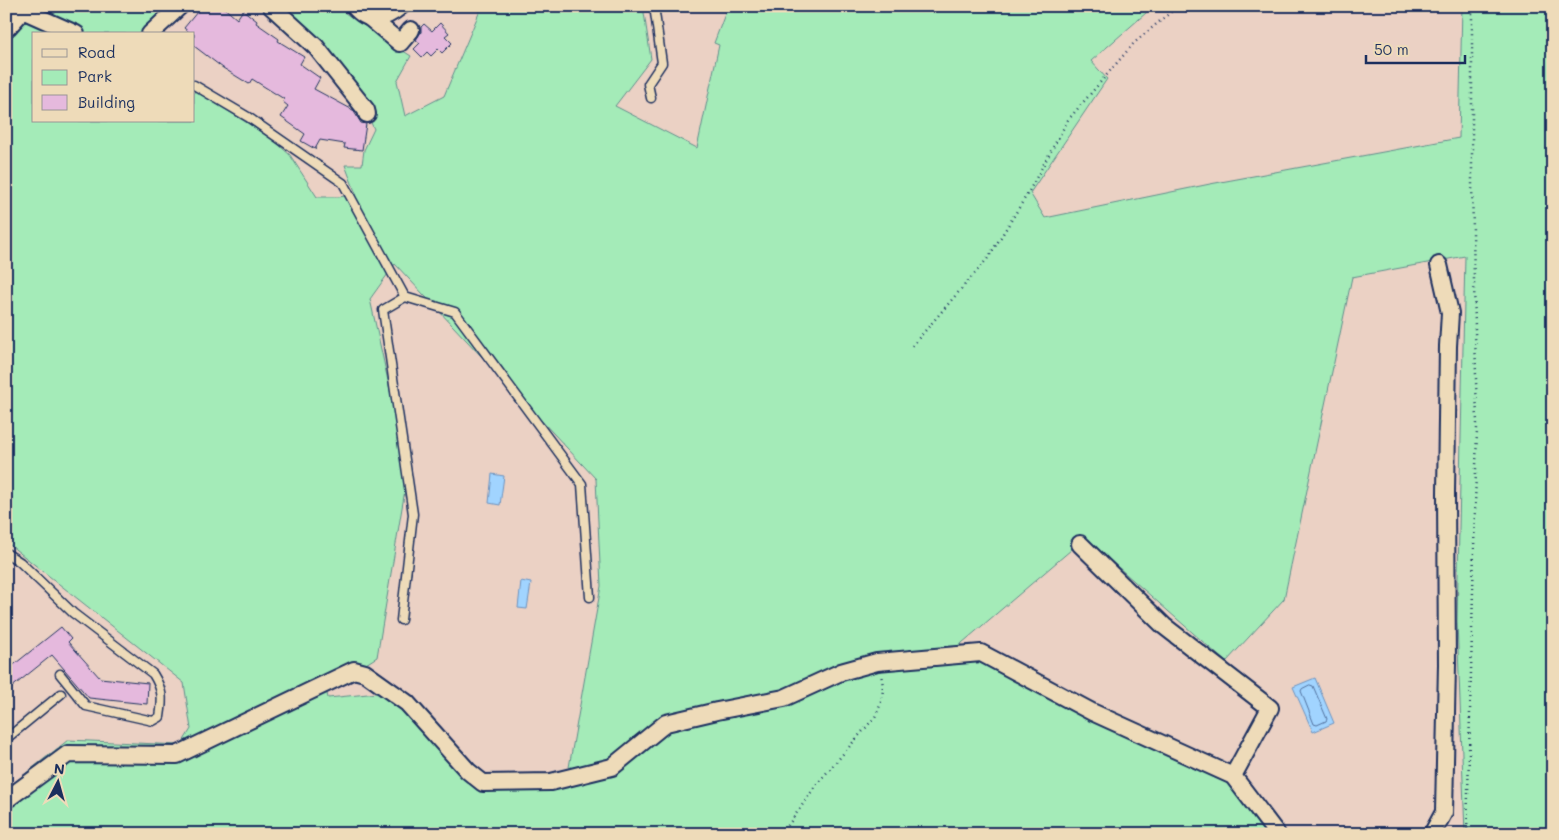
<svg xmlns="http://www.w3.org/2000/svg" width="1559" height="840" font-family="Mali,sans-serif">
  <style>
    .green { fill: #a4ebb8; stroke: #608d8b; fill-rule: evenodd }
    .water { fill: #a1d4ff; stroke: #6b92bf }
    .lines { fill: none; stroke-linecap: round; stroke-linejoin: round }
    .shore { stroke: #51719e; stroke-width: 1 }
    .building { fill: #e5b9dd; stroke: #1b2f5e }
    .lane-casing { stroke: #1b2f5e; stroke-width: 11 }
    .street-casing { stroke: #1b2f5e; stroke-width: 20 }
    .secondary-casing { stroke: #1b2f5e; stroke-width: 26 }
    .path { stroke: #1b2f5e; stroke-width: 2.5; stroke-dasharray: 1 4; stroke-linecap: butt }
    .lane { stroke: #eedbb9; stroke-width: 8 }
    .street { stroke: #eedbb9; stroke-width: 16 }
    .secondary { stroke: #eedbb9; stroke-width: 22 }
  </style>
  <rect width="100%" height="100%" fill="#ebd1c4"/>
  <filter id="ink" filterUnits="userSpaceOnUse"><feTurbulence type="fractalNoise" baseFrequency=".02" numOctaves="2"/><feDisplacementMap in="SourceGraphic" scale="10" xChannelSelector="R" yChannelSelector="G"/><feConvolveMatrix kernelMatrix="1 2 1 2 8 2 1 2 1" color-interpolation-filters="sRGB"/></filter>
  <g filter="url(#ink)">
    <!-- green -->
    <path class="green" d="M6 6H178L149 34H34V121H194V90L270 137 290 155 317 197H339L356 194 345 165H362L364 150 374 129 349 77 279 6H341L345 13 411 56 397 81 405 116 444 96 482 6H643L651 59 615 106 697 148 719 45 714 43 728 6H1154L1091 61 1107 79 1030 193 1045 218 1210 184 1459 138 1462 6H1553V834H1465L1457 621 1465 256 1352 277 1284 599 1226 662 1085 538 955 649 1208 758 1281 834H6V789L68 740 181 745 191 729 184 683 6 542ZM395 264 596 479 601 586 568 773 486 774 388 692 328 698 326 689 377 657 408 472 370 299Z"/>
    <!-- water -->
    <g class="water">
      <path d="M492 474 504 476 500 505 489 503Z"/>
      <path d="M521 581 531 583 527 609 518 608Z"/>
      <path d="M1315 678 1334 723 1313 732 1293 687Z"/>
    </g>
    <g class="lines">
      <!-- shore -->
      <path class="shore" d="M1310 685 1313 686 1327 719 1326 721 1317 725 1314 724 1301 691 1302 689Z"/>
    </g>
    <!-- building -->
    <g class="building">
      <path d="M202 6H222L237 19 243 10 257 21 256 23 279 39 278 41 304 57 300 64 320 78 314 89 353 110 361 123 366 124 362 150 344 148 345 144 320 140 315 149 301 141 305 134 281 117 288 106 283 102 284 99 252 79 249 84 223 68 194 46V34H191L184 28Z"/>
      <path d="M440 23 449 33 445 36 452 43 442 53 438 49 431 56 427 52 422 57 414 49 420 43 416 40 421 32V27L424 24 432 31Z"/>
      <path d="M61 627 71 639 68 642 100 678 148 683 147 704 89 698 52 655 6 692V671Z"/>
    </g>
    <g class="lines">
      <defs>
        <g id="lane">
          <path d="M194 85 248 117 343 183 405 297 383 310 413 514 401 620"/>
          <path d="M651 98 648 84 662 63 654 6"/>
          <path d="M405 297 455 312 582 484 590 597"/>
          <path d="M6 553 20 562 73 613 153 674C163 690 163 698 160 717L153 721 86 706 60 674"/>
          <path d="M6 739 61 694"/>
        </g>
        <g id="street">
          <path d="M271 6 316 47 366 110 367 114"/>
          <path d="M354 6C370 25 385 19 401 6"/>
          <path d="M20 9 76 34"/>
          <path d="M369 17 400 43 411 30"/>
          <path d="M150 34 180 6"/>
          <path d="M1080 544 1164 626 1270 708 1233 776"/>
          <path d="M6 800 68 754 177 755 354 670 365 673 407 703 468 771 483 783 551 782 612 767 666 723 717 711 784 698 841 672 877 662 981 653 1092 712 1233 776 1277 834"/>
          <path d="M1432 834 1444 812 1447 664 1446 493 1448 346 1450 313 1439 265"/>
        </g>
        <path id="secondary" d="M6 25 23 6"/>
      </defs>
      <!-- lane casing -->
      <use href="#lane" class="lane-casing"/>
      <!-- street casing -->
      <use href="#street" class="street-casing"/>
      <!-- secondary casing -->
      <use href="#secondary" class="secondary-casing"/>
      <!-- path -->
      <g class="path">
        <path d="M912 346 988 258 1028 193 1068 120 1134 43 1178 6"/>
        <path d="M782 834 817 784 875 717C882 703 885 690 881 675"/>
        <path d="M1467 834 1477 428 1472 182V6"/>
      </g>
      <!-- lane -->
      <use href="#lane" class="lane"/>
      <!-- street -->
      <use href="#street" class="street"/>
      <!-- secondary -->
      <use href="#secondary" class="secondary"/>
    </g>
  </g>
  <!-- margin -->
  <rect width="1559" height="840" fill="none" stroke="#eedbb9" stroke-width="25"/>
  <rect x="12" y="12" width="1534" height="815" fill="none" stroke="#1b2f5e" stroke-width="2" filter="url(#ink)"/>
  <!-- legend -->
  <rect x="32" y="32" width="162" height="90" fill="#eedbb9" stroke="#9a9695"/>
  <rect x="42" y="49" width="25" height="8" fill="#eedbb9" stroke="#9a9695"/>
  <text x="78" y="58" font-size="15" fill="#1b2f5e">Road</text>
  <rect x="42" y="70" width="25" height="15" fill="#a4ebb8" stroke="#9a9695"/>
  <text x="78" y="82" font-size="15" fill="#1b2f5e">Park</text>
  <rect x="42" y="95" width="25" height="15" fill="#e5b9dd" stroke="#9a9695"/>
  <text x="78" y="108" font-size="15" fill="#1b2f5e">Building</text>
  <!-- north arrow -->
  <g transform="translate(58 782) rotate(6)" stroke="#eedbb9" stroke-width="4" paint-order="stroke">
  <path d="M0-4L9 19L0 12L-9 19Z" fill="#1b2f5e"/>
  <text y="-8" font-size="14" font-weight="bold" text-anchor="middle" fill="#1b2f5e">N</text>
  </g>
  <!-- scale -->
  <path d="M1366 55v8h99v-8" fill="none" stroke="#1b2f5e" stroke-width="2.5"/>
  <text x="1374" y="55" font-size="15" fill="#1b2f5e" stroke="#eedbb9" stroke-width="4" paint-order="stroke">50 m</text>
</svg>
